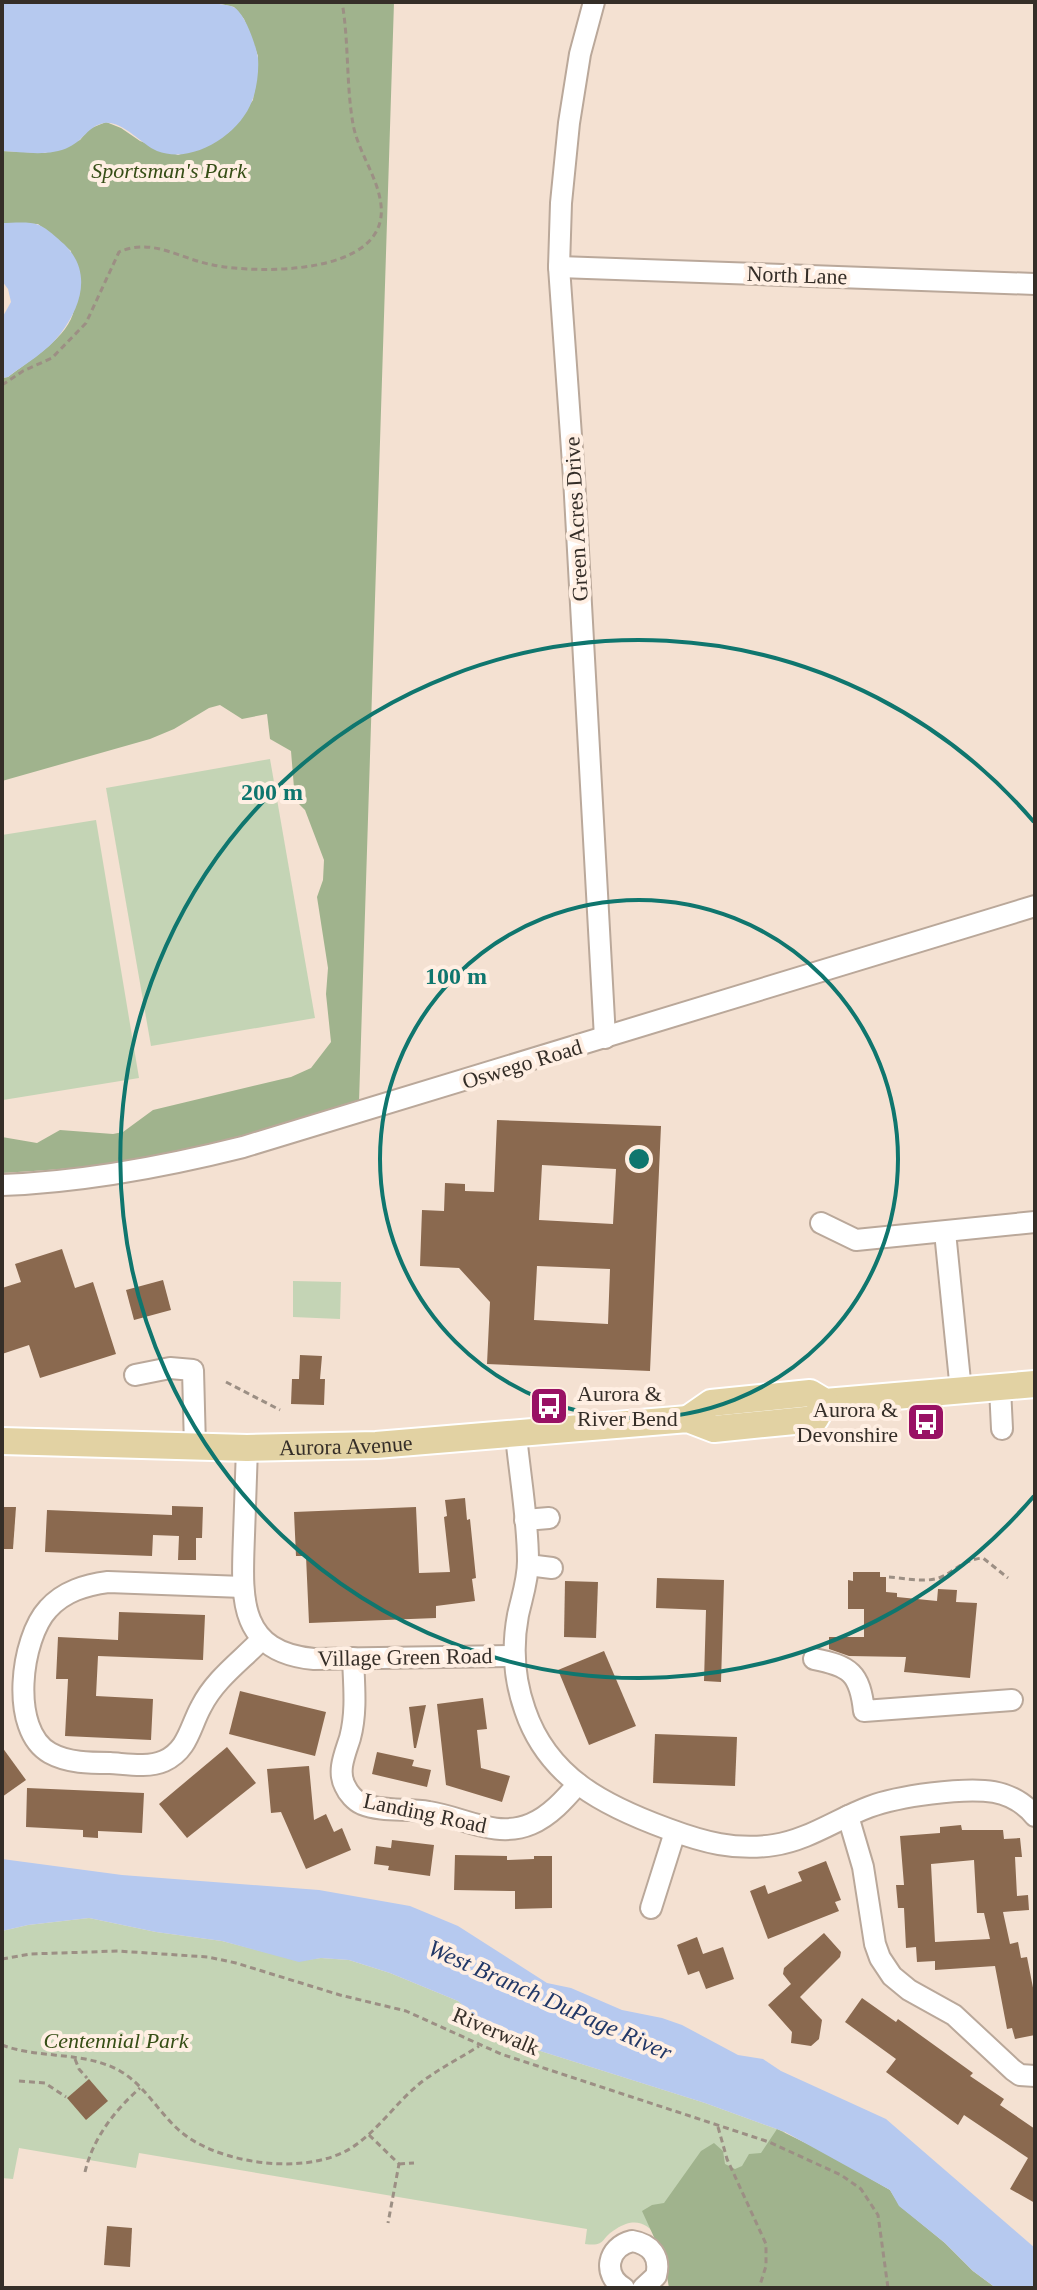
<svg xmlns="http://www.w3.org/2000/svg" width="1037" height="2290" font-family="'Times New Roman',serif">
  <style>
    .green { fill: #c4d4b5 }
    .forest { fill: #a0b38d }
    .water { fill: #b6c9ef }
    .building { fill: #8a694f; fill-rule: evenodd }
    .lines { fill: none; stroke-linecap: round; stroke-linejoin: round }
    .minor-casing { stroke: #baa89a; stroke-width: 24 }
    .major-casing { stroke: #fff; stroke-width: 30 }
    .path { stroke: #9c8f84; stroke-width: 3; stroke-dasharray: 6 4; stroke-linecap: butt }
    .minor { stroke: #fff; stroke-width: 20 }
    .major { stroke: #e2d2a3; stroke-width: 26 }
    .ring { fill: none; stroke: #0f766e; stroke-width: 4 }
    .labels { text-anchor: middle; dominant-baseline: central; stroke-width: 8; stroke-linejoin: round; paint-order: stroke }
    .park-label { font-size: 22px; font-style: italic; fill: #364e16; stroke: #ffefe3 }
    .street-label { font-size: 22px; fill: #352e28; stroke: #ffefe3 }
    .poi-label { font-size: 22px; fill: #352e28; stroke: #ffefe3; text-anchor: start }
    .water-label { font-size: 24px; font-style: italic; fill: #223867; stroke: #ffefe3 }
    .centre { fill: #0f766e; stroke: #ffefe3; stroke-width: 4 }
    .ring-label { font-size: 24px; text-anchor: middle; font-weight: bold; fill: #0f766e; stroke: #ffefe3; stroke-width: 8; stroke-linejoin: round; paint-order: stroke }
  </style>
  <rect width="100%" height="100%" fill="#f4e1d2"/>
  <!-- green -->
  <g class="green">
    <path d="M270 759 315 1018 151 1046 106 788Z"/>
    <path d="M96 820 139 1078 3 1100 2 835Z"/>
    <path d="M293 1281 341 1282 340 1319 293 1317Z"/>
    <path d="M89 1918 156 1932 222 1941 299 1961 321 1958 349 1960 390 1973 458 2001 478 2018 534 2049 705 2103 785 2132 671 2262C660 2240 647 2209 616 2229 600 2238 607 2247 585 2244L587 2229 139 2153 136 2168 19 2148 13 2179 2 2178V1931L28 1925Z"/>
  </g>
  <!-- forest -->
  <g class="forest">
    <path d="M212 2H394L359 1102C292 1122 225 1146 156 1158 105 1166 54 1170 2 1173V1137L37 1143 60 1130 113 1134 123 1132 153 1110 291 1077 311 1068 331 1042 326 994 328 968 317 897 323 880 324 860 305 810 295 800 291 751 270 739 267 714 242 719 220 705 209 708 174 729 150 739 2 781V378L8 377C28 361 70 337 74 309 76 291 72 270 71 251L38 224 2 223V151L45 153 80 140 89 129 106 122 121 128 140 141 178 155 211 144 229 132 253 100 258 56 244 19 234 7Z"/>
    <path d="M777 2129 830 2155 890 2190 900 2206 945 2243 973 2271 996 2288H669L664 2259 642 2211 652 2205 664 2203 701 2151 714 2143 723 2151 725 2164 735 2169 742 2166 749 2154 761 2153Z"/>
  </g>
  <!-- water -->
  <g class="water">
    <path d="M2 2H212C219 5 229 4 235 8 246 16 256 45 258 58 259 70 257 89 252 101 240 134 193 165 157 151 141 144 122 120 104 123 88 126 83 141 69 147 50 157 23 152 2 151Z"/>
    <path d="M2 223C13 223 29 221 39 225 48 229 57 238 64 244 92 271 82 305 61 333 47 352 26 363 8 377L2 378V318L11 302 8 289 2 281Z"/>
    <path d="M2 1859 122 1875 319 1890 410 1906 458 1926 547 1983 571 1988 622 2010 662 2018 682 2025 738 2055 763 2059 781 2071 886 2119 1035 2248V2288H996L973 2271 945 2243 899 2206 890 2190 785 2132 705 2103 534 2049 478 2018 458 2001 390 1973 349 1960 321 1958 299 1962 222 1941 156 1932 89 1918 28 1925 2 1931Z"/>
  </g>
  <!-- building -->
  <g class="building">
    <path d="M497 1120 661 1126 650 1371 487 1364 490 1302 459 1268 420 1266 422 1210 444 1211 445 1183 465 1184V1191L494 1192ZM542 1165 616 1169 613 1224 539 1220ZM537 1266 610 1269 608 1324 534 1320Z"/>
    <path d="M62 1249 75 1288 93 1282 116 1354 40 1378 29 1345 2 1354V1288L21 1282 15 1264Z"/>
    <path d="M163 1280 171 1310 134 1320 126 1290Z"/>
    <path d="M300 1355 322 1356 320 1379H325L324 1405 291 1404 292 1379H299Z"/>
    <path d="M465 1498 467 1520 470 1519 476 1578 472 1579 475 1601 436 1606V1618L309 1623 306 1556H296L294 1512 416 1507 419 1573 450 1572 444 1517 447 1516 445 1500Z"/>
    <path d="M172 1506 203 1507 202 1538H196V1560H178L179 1536 153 1535 152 1556 45 1552 47 1510 172 1515Z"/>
    <path d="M2 1507H16L13 1549H2Z"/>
    <path d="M853 1572H880V1577H886V1592L897 1593V1597L937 1601 938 1589 957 1590 956 1602 977 1603 970 1678 904 1672 906 1657 849 1656 829 1649V1637H864V1609H848V1580L853 1581Z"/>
    <path d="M657 1578 724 1580 721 1682 704 1681 706 1610 656 1608Z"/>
    <path d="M565 1581 598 1582 596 1638 564 1637Z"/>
    <path d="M119 1612 205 1615 203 1660 98 1656 96 1696 153 1699 151 1740 65 1736 68 1679H56L58 1637 118 1640Z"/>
    <path d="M604 1651 636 1726 589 1745 558 1670Z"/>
    <path d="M240 1691 326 1712 315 1756 229 1734Z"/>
    <path d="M483 1698 487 1729 477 1730 481 1768 510 1776 502 1802 446 1785 437 1704Z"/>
    <path d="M426 1705 416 1748H414L409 1707Z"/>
    <path d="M655 1734 737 1737 735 1786 653 1783Z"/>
    <path d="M2 1747 26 1780 2 1797Z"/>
    <path d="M227 1747 256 1783 187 1838 159 1804Z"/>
    <path d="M377 1752 414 1760 412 1766 431 1770 427 1787 372 1774Z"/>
    <path d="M309 1766 314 1820 326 1814 334 1832 342 1828 351 1850 306 1869 281 1812 271 1813 267 1769Z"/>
    <path d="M27 1788 144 1793 142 1833 98 1831V1838L83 1837V1830L26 1827Z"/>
    <path d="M961 1825 962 1830H1003L1004 1839 1020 1838 1022 1857H1015L1017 1896 1028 1895 1029 1910 1003 1912 1010 1944 1018 1942 1021 1958 1027 1957 1035 1998V2035L1015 2039 1012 2028 1007 2029 995 1966 935 1970V1961L917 1962 916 1947 906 1948 904 1908H898L896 1885H904L900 1836 940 1833V1827ZM974 1860 977 1913H984L990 1939 935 1942 931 1864Z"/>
    <path d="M392 1840 434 1845 430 1876 388 1870 389 1866 374 1864 376 1846 391 1848Z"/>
    <path d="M455 1855 507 1856V1860L534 1859V1856H552V1908L515 1909V1891L454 1890Z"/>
    <path d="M826 1861 841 1900 835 1902 839 1911 768 1939 750 1891 765 1885 768 1894 802 1881 798 1872Z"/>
    <path d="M824 1933 841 1952 840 1957 800 1997 822 2020 819 2039 811 2046 791 2043 792 2032 768 2005 791 1984 783 1974 784 1968Z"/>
    <path d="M697 1937 703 1954 723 1947 734 1979 706 1989 699 1971 688 1975 677 1945Z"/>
    <path d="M862 1998 896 2022 898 2019 973 2073 970 2076 1004 2099 1000 2105 1035 2129V2203L1010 2189 1028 2158 964 2115 958 2125 886 2072 896 2059 845 2022Z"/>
    <path d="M89 2079 108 2101 86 2120 67 2098Z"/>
    <path d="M107 2226 132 2228 130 2267 104 2265Z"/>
  </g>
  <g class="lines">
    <defs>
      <g id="minor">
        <path d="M594 2 580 54 569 123 561 203 559 267 574 478 605 1038"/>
        <path d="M559 267 1035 284"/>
        <path d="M2 1185C84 1182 163 1167 243 1147L1035 906"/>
        <path d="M821 1223 856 1240 1035 1222"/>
        <path d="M945 1232 961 1391"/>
        <path d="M135 1375 170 1368 193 1370 195 1447"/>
        <path d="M1000 1388 1002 1429"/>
        <path d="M516 1435C520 1477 528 1520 528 1561 528 1580 522 1597 518 1615 512 1647 514 1679 525 1710 548 1778 605 1806 668 1829 703 1842 735 1851 774 1845 808 1840 837 1819 869 1807 898 1796 964 1787 994 1792 1010 1795 1025 1804 1035 1816"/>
        <path d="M247 1448C246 1477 245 1506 244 1535 242 1595 236 1652 314 1659L514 1656"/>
        <path d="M525 1520 549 1518"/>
        <path d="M528 1565 552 1568"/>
        <path d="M243 1587 108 1582C86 1585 64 1591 48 1609 21 1638 9 1730 50 1753 68 1763 90 1763 110 1763 127 1764 148 1768 164 1761 188 1750 190 1727 201 1707 215 1679 241 1661 262 1639"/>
        <path d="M353 1658C354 1685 357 1712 350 1738 345 1754 337 1771 345 1786 348 1793 355 1801 362 1804 382 1812 407 1808 429 1812 463 1817 496 1839 531 1824 550 1816 565 1799 578 1784"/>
        <path d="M814 1659C850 1666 860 1673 864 1711L1012 1700"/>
        <path d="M848 1816 863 1867 875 1944 880 1958 892 1976 909 1990 954 2015 1013 2070 1020 2075 1035 2076"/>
        <path d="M651 1908 675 1832"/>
        <path d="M624 2288C602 2275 607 2247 632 2241 651 2244 661 2257 656 2276L643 2288"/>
      </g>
      <g id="major">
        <path d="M688 1419 711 1403 810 1393 825 1402 1035 1384"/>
        <path id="s1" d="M2 1441 247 1448 376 1445 688 1419 714 1429 815 1419 825 1402"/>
      </g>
    </defs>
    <!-- minor casing -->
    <use href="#minor" class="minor-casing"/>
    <!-- major casing -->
    <use href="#major" class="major-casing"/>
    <!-- path -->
    <g class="path">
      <path d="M2 385 23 371 52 358 86 323 119 252C152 237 180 259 213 265 257 274 389 276 381 205 378 177 358 152 353 124 346 84 349 42 342 2"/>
      <path d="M226 1382 280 1410"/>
      <path d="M889 1577C903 1578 921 1582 935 1579 951 1576 959 1560 983 1558L1008 1578"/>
      <path d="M2 1959 30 1954 118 1951 208 1957 236 1963 340 1995 406 2011 501 2054 769 2142 841 2175 861 2189 878 2215 888 2288"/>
      <path d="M2 2045C39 2059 85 2051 120 2071 148 2087 162 2120 189 2138 231 2166 315 2176 357 2144 383 2125 401 2096 427 2078 444 2066 462 2057 479 2046"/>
      <path d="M75 2059 79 2069 87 2078"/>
      <path d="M19 2081 45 2083 66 2097"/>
      <path d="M718 2127 727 2159 766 2244V2266L759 2288"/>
      <path d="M369 2135 399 2164 388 2223"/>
      <path d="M399 2164 414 2163"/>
      <path d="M85 2172C93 2138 115 2110 140 2088"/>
    </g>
    <!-- minor -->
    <use href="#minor" class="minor"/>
    <!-- major -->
    <use href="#major" class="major"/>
  </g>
  <!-- distance rings -->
  <g class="ring">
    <circle cx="639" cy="1159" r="259"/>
    <path d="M1034 1496A519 519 0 1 1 1034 822"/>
  </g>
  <!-- icons -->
  <defs>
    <symbol id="bus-square" viewBox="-11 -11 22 22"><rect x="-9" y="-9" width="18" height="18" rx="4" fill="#991164" stroke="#ffefe3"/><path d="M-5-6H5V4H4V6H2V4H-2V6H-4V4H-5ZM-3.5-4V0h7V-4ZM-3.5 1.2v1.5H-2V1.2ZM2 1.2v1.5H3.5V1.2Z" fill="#fff"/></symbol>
  </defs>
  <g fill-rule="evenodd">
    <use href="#bus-square" x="527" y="1384" width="44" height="44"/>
    <use href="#bus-square" x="904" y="1400" width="44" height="44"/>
  </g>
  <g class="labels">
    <!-- park labels -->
    <g class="park-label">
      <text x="169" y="170">Sportsman's Park</text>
      <text x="116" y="2040">Centennial Park</text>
    </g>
    <!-- street labels -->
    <g class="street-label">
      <text transform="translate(797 275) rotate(2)">North Lane</text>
      <text transform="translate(576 519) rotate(-93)">Green Acres Drive</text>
      <text transform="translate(522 1064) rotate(-17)">Oswego Road</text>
      <text stroke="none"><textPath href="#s1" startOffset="344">Aurora Avenue</textPath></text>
      <text transform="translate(405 1657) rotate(-1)">Village Green Road</text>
      <text transform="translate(425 1813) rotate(12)">Landing Road</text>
      <text transform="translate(496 2031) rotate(23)">Riverwalk</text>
    </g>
    <!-- poi labels -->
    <g class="poi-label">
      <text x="577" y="1393">Aurora &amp;<tspan x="577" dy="25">River Bend</tspan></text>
      <text x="898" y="1409" text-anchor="end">Aurora &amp;<tspan x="898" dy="25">Devonshire</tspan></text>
    </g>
    <!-- water labels -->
    <g class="water-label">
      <text transform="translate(550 2000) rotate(24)">West Branch DuPage River</text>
    </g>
  </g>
  <circle cx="639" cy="1159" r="12" class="centre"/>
  <g class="ring-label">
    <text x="272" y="800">200 m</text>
    <text x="456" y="984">100 m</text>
  </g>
  <!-- border -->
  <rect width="1037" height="2290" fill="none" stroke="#352e28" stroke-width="8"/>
</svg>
